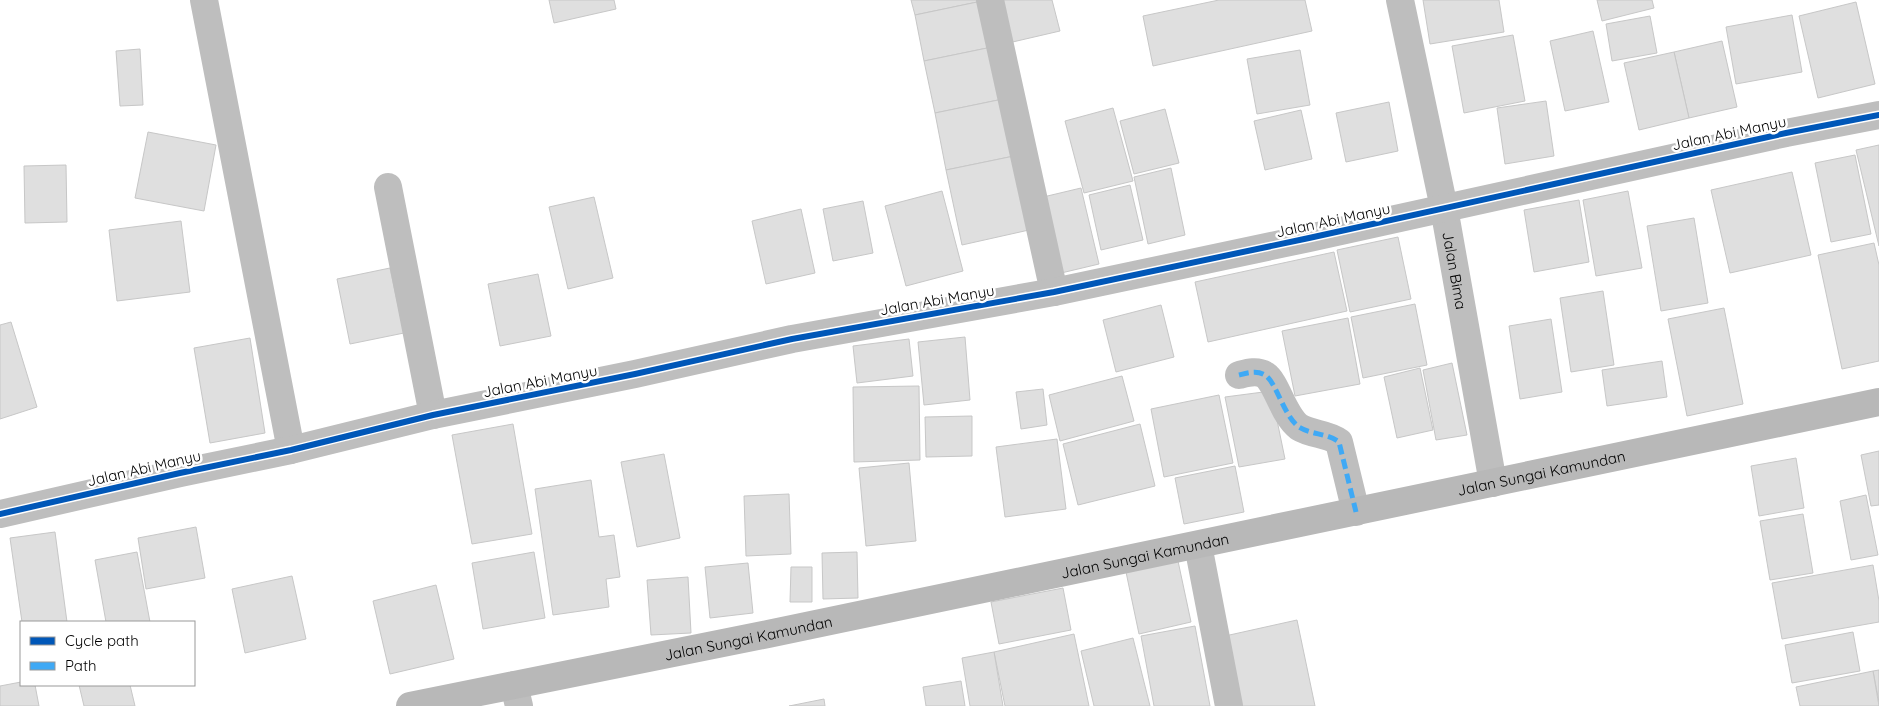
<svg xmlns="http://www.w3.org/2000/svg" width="1879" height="706" font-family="Quicksand,sans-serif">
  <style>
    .building { fill: #dfdfdf; stroke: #c7c7c7 }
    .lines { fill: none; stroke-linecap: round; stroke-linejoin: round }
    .minor { stroke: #bebebe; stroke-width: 28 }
    .secondary { stroke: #b8b8b8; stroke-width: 28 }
    .quiet { stroke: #3fa9f5; stroke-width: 5; stroke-dasharray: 10 5; stroke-linecap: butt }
    .cycleway-casing { stroke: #fff; stroke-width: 9 }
    .cycleway { stroke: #0057b8; stroke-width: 6 }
    .labels { text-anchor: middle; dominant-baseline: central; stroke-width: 5; stroke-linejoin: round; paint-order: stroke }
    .street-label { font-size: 15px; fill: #000; stroke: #fff }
  </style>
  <rect width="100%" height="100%" fill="#fff"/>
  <!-- building -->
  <g class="building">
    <path d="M549 0H614L616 9 554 23Z"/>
    <path d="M911 0H982V1L915 15Z"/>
    <path d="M994 0H1052L1060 31 1004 44Z"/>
    <path d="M1219 0H1305L1312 31 1153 66 1143 16Z"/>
    <path d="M1423 0H1499L1504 32 1430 44Z"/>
    <path d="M1597 0H1652L1654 8 1602 21Z"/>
    <path d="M982 1 992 47 924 61 915 15Z"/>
    <path d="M1856 2 1875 84 1818 98 1799 16Z"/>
    <path d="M1792 15 1802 72 1736 84 1726 27Z"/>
    <path d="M1650 16 1657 53 1612 61 1606 24Z"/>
    <path d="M1593 31 1609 102 1565 111 1550 41Z"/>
    <path d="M1513 35 1525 101 1464 113 1452 46Z"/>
    <path d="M1722 41 1737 107 1689 118 1674 52Z"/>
    <path d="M992 47 1003 99 935 113 924 61Z"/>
    <path d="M140 49 143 105 120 106 116 51Z"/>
    <path d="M1300 50 1310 105 1257 114 1247 59Z"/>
    <path d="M1674 52 1689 118 1639 130 1624 63Z"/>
    <path d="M1003 99 1014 156 946 170 935 113Z"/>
    <path d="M1546 101 1554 156 1505 164 1497 108Z"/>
    <path d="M1389 102 1398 151 1346 162 1336 113Z"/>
    <path d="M1113 108 1133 181 1084 193 1065 121Z"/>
    <path d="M1165 109 1179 163 1134 174 1120 121Z"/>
    <path d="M1301 110 1312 159 1265 170 1254 121Z"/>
    <path d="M148 132 216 145 204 211 135 198Z"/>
    <path d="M1879 145V246L1856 150Z"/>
    <path d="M1855 155 1871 234 1831 242 1815 163Z"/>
    <path d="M1014 156 1029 230 962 245 946 170Z"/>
    <path d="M66 165 67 222 25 223 24 166Z"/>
    <path d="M1171 168 1185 235 1148 244 1134 177Z"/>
    <path d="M1792 172 1811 255 1730 273 1711 190Z"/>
    <path d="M1130 185 1143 240 1101 250 1089 195Z"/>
    <path d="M1081 188 1099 264 1057 274 1039 198Z"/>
    <path d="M942 191 963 271 906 286 885 206Z"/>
    <path d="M1628 191 1642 268 1596 276 1583 200Z"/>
    <path d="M594 197 613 278 568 289 549 207Z"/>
    <path d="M1579 200 1589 262 1534 272 1524 210Z"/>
    <path d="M863 201 873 253 833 261 823 209Z"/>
    <path d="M801 209 815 273 766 284 752 221Z"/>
    <path d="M1694 218 1708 303 1661 311 1647 226Z"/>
    <path d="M181 221 190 292 117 301 109 230Z"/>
    <path d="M1398 237 1411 299 1350 312 1337 250Z"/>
    <path d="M1874 243 1879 265V361L1842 369 1818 255Z"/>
    <path d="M1334 252 1347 311 1208 342 1195 282Z"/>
    <path d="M390 268 404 333 350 344 337 279Z"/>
    <path d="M538 274 551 336 500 346 488 284Z"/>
    <path d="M1603 291 1614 365 1571 372 1560 298Z"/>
    <path d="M1415 304 1427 365 1363 378 1351 317Z"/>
    <path d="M1161 305 1174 357 1116 372 1103 320Z"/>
    <path d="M1724 308 1743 404 1687 416 1668 319Z"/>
    <path d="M1348 318 1360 384 1295 396 1282 331Z"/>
    <path d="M1551 319 1562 392 1520 399 1509 326Z"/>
    <path d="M11 322 37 407 0 419V325Z"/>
    <path d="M965 337 970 400 924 405 918 342Z"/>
    <path d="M250 338 265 433 210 443 194 348Z"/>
    <path d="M909 339 913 376 857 383 853 346Z"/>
    <path d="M1662 361 1667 397 1607 406 1602 370Z"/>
    <path d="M1452 363 1467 435 1436 440 1423 370Z"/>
    <path d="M1420 368 1433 430 1397 438 1384 377Z"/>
    <path d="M1122 376 1134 421 1060 441 1049 395Z"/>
    <path d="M919 386 920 460 854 462 853 387Z"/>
    <path d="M1043 389 1047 425 1021 429 1016 392Z"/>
    <path d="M1271 391 1285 459 1239 467 1225 397Z"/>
    <path d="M1219 395 1233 463 1164 477 1151 409Z"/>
    <path d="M972 416V456L926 457 925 417Z"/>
    <path d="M513 424 532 534 472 544 452 435Z"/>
    <path d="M1140 424 1155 486 1078 505 1063 444Z"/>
    <path d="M1057 439 1066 509 1005 517 996 447Z"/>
    <path d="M1879 451V505L1871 506 1861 455Z"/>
    <path d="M664 454 680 538 637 547 621 462Z"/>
    <path d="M1796 458 1804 508 1759 516 1751 466Z"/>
    <path d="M909 463 916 541 866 546 859 468Z"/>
    <path d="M1235 466 1244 512 1184 524 1175 478Z"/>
    <path d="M591 480 599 537 614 535 620 577 606 579 609 607 553 615 535 489Z"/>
    <path d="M789 494 791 554 746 556 744 496Z"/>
    <path d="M1866 495 1878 555 1851 560 1840 501Z"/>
    <path d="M1803 514 1813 573 1770 580 1760 521Z"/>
    <path d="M196 527 205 578 146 589 138 538Z"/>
    <path d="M55 532 67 622H22L10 538Z"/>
    <path d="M137 552 150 622H106L95 560Z"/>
    <path d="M534 552 545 618 483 629 472 563Z"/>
    <path d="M857 552 858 598 823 599 822 553Z"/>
    <path d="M1178 561 1191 622 1139 634 1126 572Z"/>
    <path d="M748 563 753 613 710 618 705 567Z"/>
    <path d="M1873 565 1879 601V622L1782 639 1772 583Z"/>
    <path d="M791 567H812V602H790Z"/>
    <path d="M292 576 306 639 245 653 232 589Z"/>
    <path d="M688 577 691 633 651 635 647 580Z"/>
    <path d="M436 585 454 659 390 674 373 601Z"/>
    <path d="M1063 588 1071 630 999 644 991 602Z"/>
    <path d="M1297 620 1315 706H1239L1225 636Z"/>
    <path d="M1195 626 1210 706H1154L1141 636Z"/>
    <path d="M1853 632 1860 671 1792 683 1785 645Z"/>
    <path d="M1074 634 1089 706H1005L994 652Z"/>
    <path d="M1133 638 1150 706H1094L1081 651Z"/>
    <path d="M994 652 1003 706H970L962 658Z"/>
    <path d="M1879 670V702L1873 671Z"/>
    <path d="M1873 671 1879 706H1800L1796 687Z"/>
    <path d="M961 681 965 706H926L923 687Z"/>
    <path d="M21 682V685H35L39 706H0V686Z"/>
    <path d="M79 685H130L135 706H84Z"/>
    <path d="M824 699 825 706H789Z"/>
  </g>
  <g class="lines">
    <!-- minor -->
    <g class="minor">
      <path d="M204 0 291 450"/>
      <path d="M990 0 1054 292"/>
      <path id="s1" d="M1400 0 1444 208 1493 483"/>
      <path d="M388 187 433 415"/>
      <path d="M1239 375C1247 373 1257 370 1265 375 1277 383 1283 415 1299 427 1312 435 1327 433 1339 442L1356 512"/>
      <path d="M0 514 180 473 291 450 433 415 635 374 792 339 1054 292 1309 238 1786 133 1879 115"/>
      <path d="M1198 545 1229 706"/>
      <path d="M514 685 519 706"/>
    </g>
    <!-- secondary -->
    <path class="secondary" id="s2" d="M410 706 768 634 1879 402"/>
    <!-- quiet -->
    <path class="quiet" d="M1239 375C1247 373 1257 370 1265 375 1277 383 1283 415 1299 427 1312 435 1327 433 1339 442L1356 512"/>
    <defs>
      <path id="cycleway" d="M0 514 180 473 291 450 433 415 635 374 792 339 1054 292 1309 238 1786 133 1879 115"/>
    </defs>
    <!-- cycleway casing -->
    <use href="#cycleway" class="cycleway-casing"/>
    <!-- cycleway -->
    <use href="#cycleway" class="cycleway"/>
  </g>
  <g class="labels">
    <!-- street labels -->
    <g class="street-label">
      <text transform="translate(1729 133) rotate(-12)">Jalan Abi Manyu</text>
      <text transform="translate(1333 220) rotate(-12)">Jalan Abi Manyu</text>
      <text stroke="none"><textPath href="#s1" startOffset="276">Jalan Bima</textPath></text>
      <text transform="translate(937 300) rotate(-10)">Jalan Abi Manyu</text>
      <text transform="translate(540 381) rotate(-11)">Jalan Abi Manyu</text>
      <text transform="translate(144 468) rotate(-13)">Jalan Abi Manyu</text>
      <text stroke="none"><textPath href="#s2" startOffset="1155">Jalan Sungai Kamundan</textPath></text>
      <text stroke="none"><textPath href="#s2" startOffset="750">Jalan Sungai Kamundan</textPath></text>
      <text stroke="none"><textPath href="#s2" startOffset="345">Jalan Sungai Kamundan</textPath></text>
    </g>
  </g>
  <!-- legend -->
  <rect x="20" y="621" width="175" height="65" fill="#ffffff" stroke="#999999"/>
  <rect x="30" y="637" width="25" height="8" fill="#0057b8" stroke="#999999"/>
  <text x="65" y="646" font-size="15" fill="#000000">Cycle path</text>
  <rect x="30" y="662" width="25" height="8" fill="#3fa9f5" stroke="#999999"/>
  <text x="65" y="671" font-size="15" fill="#000000">Path</text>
</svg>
